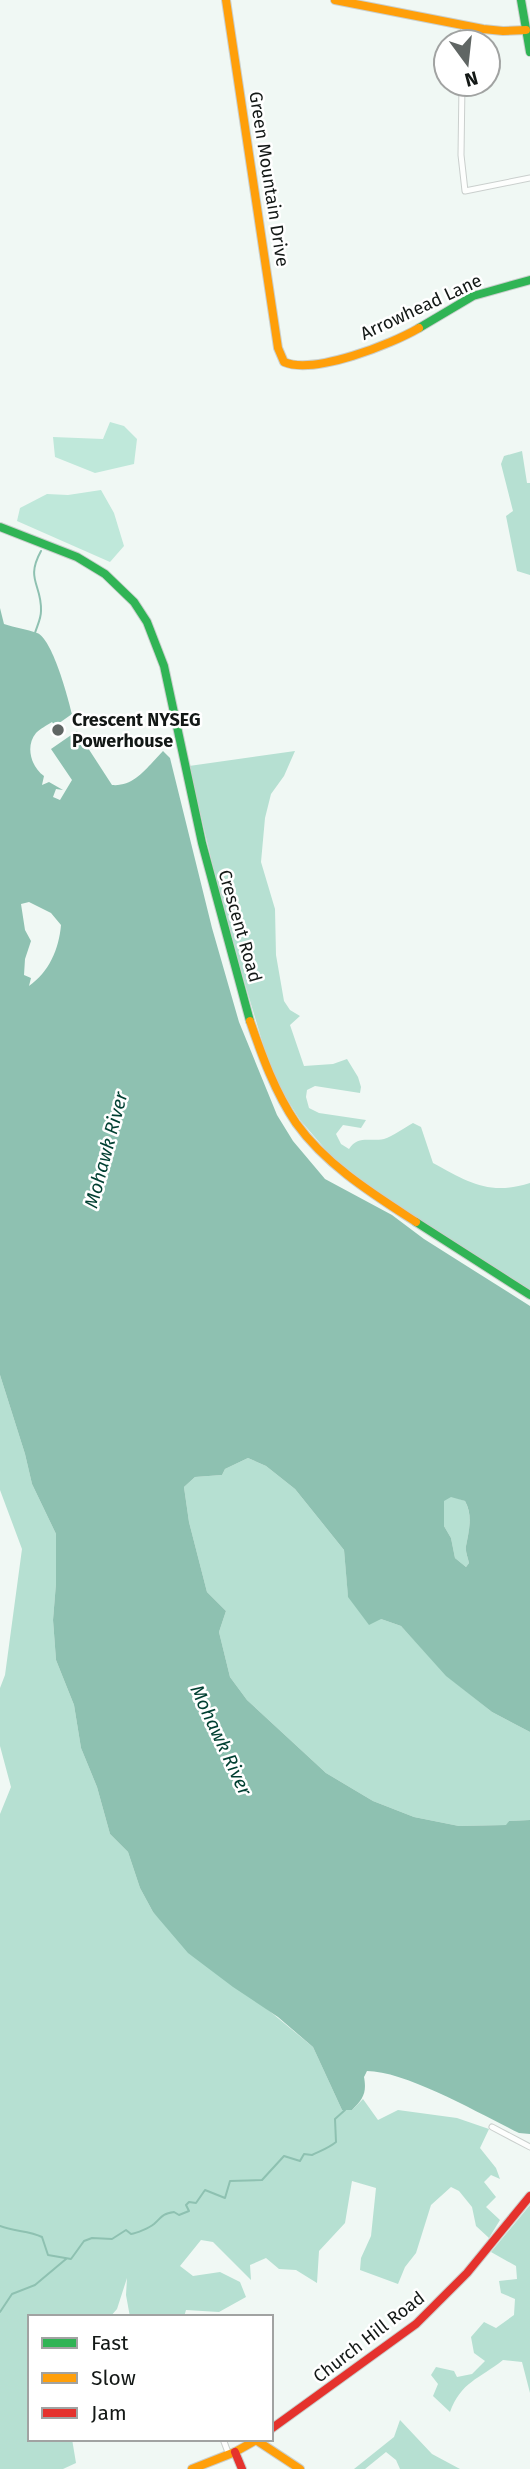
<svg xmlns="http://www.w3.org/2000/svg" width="530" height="2469" font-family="'Fira Sans',sans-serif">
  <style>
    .green { fill: #bfe8da }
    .forest { fill: #b6e0d2 }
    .water { fill: #8ec1b1; fill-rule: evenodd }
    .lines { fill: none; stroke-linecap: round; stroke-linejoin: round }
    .stream { stroke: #8ec1b1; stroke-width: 2 }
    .street-casing { stroke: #cacfcd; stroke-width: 7 }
    .fast-casing { stroke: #cacfcd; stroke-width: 10 }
    .slow-casing { stroke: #cacfcd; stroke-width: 10 }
    .jam-casing { stroke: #cacfcd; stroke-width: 10 }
    .street { stroke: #fdfefd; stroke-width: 5 }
    .fast { stroke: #30b455; stroke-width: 8 }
    .slow { stroke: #ff9f0a; stroke-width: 8 }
    .jam { stroke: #e5322d; stroke-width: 8 }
    .poi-dot { fill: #606664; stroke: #fff; stroke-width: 2.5 }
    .labels { text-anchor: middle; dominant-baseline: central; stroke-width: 5; stroke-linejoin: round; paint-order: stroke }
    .street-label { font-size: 18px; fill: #131816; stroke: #fff }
    .poi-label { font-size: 18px; font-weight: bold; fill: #131816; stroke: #fff; text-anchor: start }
    .water-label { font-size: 19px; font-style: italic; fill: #003f31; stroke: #fff }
  </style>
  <rect width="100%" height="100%" fill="#f0f8f4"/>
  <!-- green -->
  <g class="green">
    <path d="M110 422 124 426 137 439 134 464 95 473 55 457 53 437 103 439Z"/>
    <path d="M101 490 114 513 124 546 110 562 17 521 20 508 47 494 68 495Z"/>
  </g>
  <!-- forest -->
  <g class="forest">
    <path d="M522 451 527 483H530V575L517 571 506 516 513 511 501 464 504 456Z"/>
    <path d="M295 751 284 776 271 794 265 818 261 862 275 909 276 955 284 1001 290 1010 300 1016 290 1025 304 1066 333 1064 347 1059 358 1077 361 1087 360 1093 315 1086 307 1090 306 1097 309 1108 319 1113 366 1120 361 1128 343 1125 336 1134 341 1144 349 1149C358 1135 369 1142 384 1139 393 1136 404 1128 413 1123L421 1127 433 1163C468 1182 489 1196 530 1183V1290L404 1210 368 1185 332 1157 300 1120 280 1088 268 1061 225 917 189 766Z"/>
    <path d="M0 1375 25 1454 32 1484 56 1534V1583L53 1620 56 1660 74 1705 81 1748 97 1787 110 1834 128 1852 140 1888 153 1912 170 1929 313 2047 342 2110H352L363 2099 378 2120 398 2110 457 2118 489 2129 480 2148 496 2168 500 2179 491 2175 484 2182 496 2197 486 2207 500 2220 489 2238 476 2226 472 2207 459 2191 451 2187 431 2205 416 2253 405 2267 398 2284 360 2270 361 2258 371 2236 376 2188 352 2181 345 2223 319 2251 317 2283 296 2270 279 2269 266 2258 250 2265 251 2280 213 2242 201 2240 180 2266 193 2276 220 2272 240 2282 246 2297 219 2312 186 2310 184 2317H130L126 2295 127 2278 117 2309 110 2317H30V2439H72L76 2463 63 2469H0V1814L11 1787 0 1746V1688L5 1675 22 1549 0 1490Z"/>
    <path d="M248 1458 266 1466 295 1489 344 1550 348 1596 381 1619 401 1626 447 1676 492 1712 530 1732V1820L509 1821 507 1825 459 1826 414 1817 373 1801 326 1773 247 1700 230 1677 219 1632 226 1611 207 1592 189 1522 184 1487 195 1477 222 1475 225 1469Z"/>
    <path d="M451 1496 465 1501C473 1516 469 1531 466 1546 465 1551 468 1558 469 1563L466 1567 455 1558 451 1538 444 1526V1500Z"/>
    <path d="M530 2205V2393L522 2362 503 2360C479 2379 461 2382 450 2412L433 2396 438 2384 431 2375 436 2367 454 2371 457 2377 472 2374 485 2361 474 2353 471 2337 484 2322 496 2328 514 2315 515 2299 501 2293 499 2281 517 2279 516 2266 491 2252Z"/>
    <path d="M400 2420 432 2454 460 2469H400L396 2460 386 2452 365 2469H354L394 2437Z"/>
  </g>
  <!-- water -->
  <path class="water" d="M0 608 4 624C15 628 27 629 37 633 52 638 68 697 72 714L55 726 52 722C47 725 40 729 36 733 25 746 31 767 44 776L42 785 49 782 63 790 56 789 53 797 60 800 72 780 51 749 77 731 112 785C135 787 148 766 163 751L170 758 212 928 239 1022 277 1115 293 1141 325 1179 392 1215 424 1239 530 1306V1732L492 1712 446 1676 401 1626 381 1619 369 1625 348 1597 344 1550 295 1489 266 1466 248 1458 225 1469 222 1475 195 1477 184 1487 189 1522 207 1592 226 1611 219 1632 230 1677 247 1700 326 1773 373 1801 414 1817 459 1826 506 1825 509 1821 530 1820V2134L519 2133C482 2115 406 2071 367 2071L364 2077C367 2093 363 2099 352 2110H342L313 2047 278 2017 233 1987 188 1953 153 1912 140 1888 128 1852 110 1834 97 1787 81 1748 74 1705 56 1660 53 1620 56 1583V1534L32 1484 25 1454 0 1375ZM29 902 51 913 61 925C59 949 49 972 29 986L31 978 24 975 25 959 31 941 25 930 21 904ZM451 1497 465 1501C473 1515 469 1531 466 1546 465 1551 468 1558 469 1563L466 1567 455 1558 451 1538 444 1526V1501Z"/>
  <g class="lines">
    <!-- stream -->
    <g class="stream">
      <path d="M35 633C37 626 41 619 41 611 42 584 25 580 41 551"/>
      <path d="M0 2226C14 2232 29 2230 42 2237L48 2255 71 2259 84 2241 92 2238 112 2239 126 2230 131 2234C137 2233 149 2228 154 2224 162 2217 161 2214 174 2212L179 2215 189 2211 186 2205 189 2202 196 2203 205 2190 225 2198 230 2181 262 2180 284 2156 300 2161 304 2154 312 2155C320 2151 329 2148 336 2142L335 2119 345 2110"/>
      <path d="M0 2312 12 2294 35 2285 66 2259"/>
    </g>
    <defs>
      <g id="street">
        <path d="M463 42 464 26"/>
        <path d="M462 84 461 155 465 191 530 178"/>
        <path d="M492 2127 530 2147"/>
        <path d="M223 2439 229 2455"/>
      </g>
      <g id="fast">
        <path d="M521 0 530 52"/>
        <path d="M419 328 473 296 530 280"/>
        <path d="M0 527 77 557 105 574 134 602 147 622 164 666 202 843 250 1021"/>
        <path d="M416 1222 530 1295"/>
      </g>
      <g id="slow">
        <path d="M226 0 278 348 284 362C314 375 392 344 419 328"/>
        <path d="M335 0 483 29 503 31 526 30"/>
        <path d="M250 1021C262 1056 275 1092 296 1123 326 1165 373 1194 416 1222"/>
        <path d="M256 2440 300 2469"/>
        <path d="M192 2469 235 2452 258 2439"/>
      </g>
      <g id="jam">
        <path d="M271 2429 416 2324 467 2273 530 2196"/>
        <path d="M235 2452 242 2469"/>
      </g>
    </defs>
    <!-- street casing -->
    <use href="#street" class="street-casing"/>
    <!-- fast casing -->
    <use href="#fast" class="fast-casing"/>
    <!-- slow casing -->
    <use href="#slow" class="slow-casing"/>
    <!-- jam casing -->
    <use href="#jam" class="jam-casing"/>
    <!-- street -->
    <use href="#street" class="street"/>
    <!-- fast -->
    <use href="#fast" class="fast"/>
    <!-- slow -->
    <use href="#slow" class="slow"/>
    <!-- jam -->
    <use href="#jam" class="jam"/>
  </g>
  <!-- markers -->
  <circle class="poi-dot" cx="58" cy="730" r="7"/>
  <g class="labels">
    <!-- street labels -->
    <g class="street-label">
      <text transform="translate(269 179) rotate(81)">Green Mountain Drive</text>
      <text transform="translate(421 307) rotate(-25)">Arrowhead Lane</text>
      <text transform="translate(240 926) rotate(74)">Crescent Road</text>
      <text transform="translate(369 2337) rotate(-38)">Church Hill Road</text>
    </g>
    <!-- poi labels -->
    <g class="poi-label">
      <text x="72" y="720">Crescent NYSEG<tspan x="72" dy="21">Powerhouse</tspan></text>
    </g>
    <!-- water labels -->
    <g class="water-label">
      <text transform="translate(106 1150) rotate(-75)">Mohawk River</text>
      <text transform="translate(221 1740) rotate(65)">Mohawk River</text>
    </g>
  </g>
  <!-- legend -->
  <rect x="28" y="2315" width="245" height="126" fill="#ffffff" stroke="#a1a3a2" stroke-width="2"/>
  <rect x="42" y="2338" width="35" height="10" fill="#30b455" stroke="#a1a3a2" stroke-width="2"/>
  <text x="91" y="2350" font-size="21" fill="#131816">Fast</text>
  <rect x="42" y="2373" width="35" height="10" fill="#ff9f0a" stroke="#a1a3a2" stroke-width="2"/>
  <text x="91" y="2385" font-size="21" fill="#131816">Slow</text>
  <rect x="42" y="2408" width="35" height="10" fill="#e5322d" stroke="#a1a3a2" stroke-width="2"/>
  <text x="91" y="2420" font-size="21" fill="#131816">Jam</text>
  <!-- north arrow -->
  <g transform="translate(467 63) rotate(165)"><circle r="33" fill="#ffffff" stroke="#a1a3a2" stroke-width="2"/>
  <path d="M0-5L12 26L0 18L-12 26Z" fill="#606664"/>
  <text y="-10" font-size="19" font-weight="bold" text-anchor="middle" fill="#131816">N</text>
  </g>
</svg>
